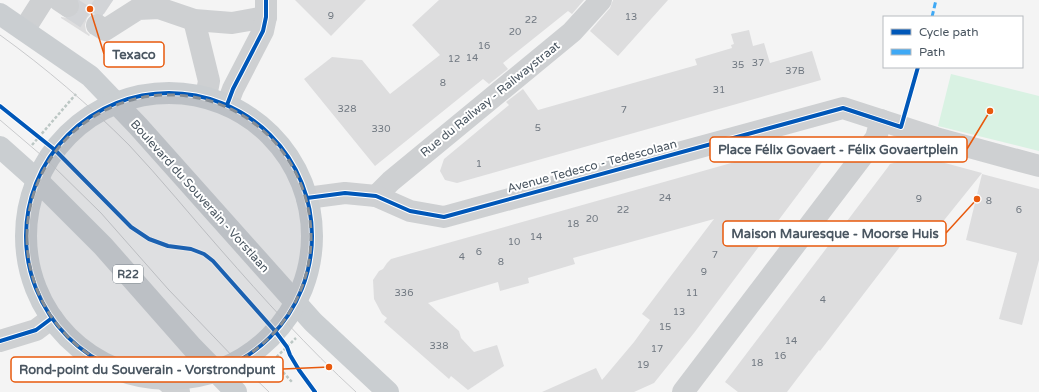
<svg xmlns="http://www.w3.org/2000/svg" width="1039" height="392" font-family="'Varela Round',sans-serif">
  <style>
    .green { fill: #d9f2e3 }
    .building { fill: #ddddde }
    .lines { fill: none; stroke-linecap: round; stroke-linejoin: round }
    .minor-tunnel { stroke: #d2d4d7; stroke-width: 22; stroke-dasharray: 22 11; stroke-linecap: butt }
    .path { stroke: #bcc7c4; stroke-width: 2.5; stroke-dasharray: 3 2; stroke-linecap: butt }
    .minor { stroke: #ced0d2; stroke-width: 22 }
    .major { stroke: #caced1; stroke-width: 22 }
    .tram { stroke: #c9cacc; stroke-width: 1 }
    .quiet { stroke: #3fa9f5; stroke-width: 3; stroke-dasharray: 6 3; stroke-linecap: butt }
    .cycleway-casing { stroke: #fff; stroke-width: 6 }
    .cycleway { stroke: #0057b8; stroke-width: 4 }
    .marked { fill: #868d94; fill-opacity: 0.2; stroke: #868d94; stroke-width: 3; stroke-dasharray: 8 5; stroke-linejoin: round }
    .labels { text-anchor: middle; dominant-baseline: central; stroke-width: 4; stroke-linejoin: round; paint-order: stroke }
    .number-label { font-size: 10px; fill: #707881 }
    .shield { fill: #fff; stroke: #808990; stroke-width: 1 }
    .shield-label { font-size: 11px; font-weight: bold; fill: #4a5661 }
    .street-label { font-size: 12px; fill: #4a5661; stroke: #fff }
    .leader { fill: none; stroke: #e8590c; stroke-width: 1.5 }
    .callout-dot { fill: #e8590c; stroke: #fff; stroke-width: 1.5 }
    .callout { fill: #fff; stroke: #e8590c; stroke-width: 1.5 }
    .callout-label { font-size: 13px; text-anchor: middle; font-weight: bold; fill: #4a5661 }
  </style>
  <rect width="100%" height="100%" fill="#f4f4f4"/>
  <!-- green -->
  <path class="green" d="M951 74 1039 96V151L938 126Z"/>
  <!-- building -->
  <g class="building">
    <path d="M79 0H113L104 14 97 13 91 14 87 18 85 25 86 31 90 35 89 36 61 18V17L68 18 73 17 78 13 80 6Z"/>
    <path d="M295 0H366L331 36Z"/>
    <path d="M439 0H584L572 14 568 11 503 63 508 69 489 84 483 79 375 166 304 79 332 57 362 60 390 94 440 55 412 25Z"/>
    <path d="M613 0H668L618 56 590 31 610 8Z"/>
    <path d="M749 30 753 46 764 43 770 63 812 51 821 80 457 183 445 180 440 171 444 159 509 105 506 102 523 89 538 110 697 65 695 59 732 48 731 45 734 44 731 34Z"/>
    <path d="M820 138 829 153 694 333 654 383 634 392H542L596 368 602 380 634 342 650 320 642 314 714 219 573 258 575 264 528 278 529 283 500 291 498 282 428 303 459 331 461 338 474 352 497 345 504 366 468 390 451 376 449 379 384 322 387 318 382 314 374 299 373 280 379 271 383 269 387 263 391 259Z"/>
    <path d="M919 156 982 173 933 234 918 223 820 351 819 350 787 392H738L725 382 888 167 890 164Z"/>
    <path d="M982 174 1039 189V260L1022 325 999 319 1017 253 966 240Z"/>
  </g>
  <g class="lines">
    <!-- minor-tunnel -->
    <g class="minor-tunnel">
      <path d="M94 0 107 9"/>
      <path d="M68 6 97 25"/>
    </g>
    <!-- path -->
    <g class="path">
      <path d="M32 145 76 94"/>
      <path d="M273 361 292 382"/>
      <path d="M255 378 296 338"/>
    </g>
    <!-- minor -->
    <g class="minor">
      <path d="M59 0 68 6"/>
      <path d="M194 20 209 81 206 97"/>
      <path d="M97 25 105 30 138 9 159 8 194 20 232 23 266 17"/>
      <path d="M24 30 43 0"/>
      <path d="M227 105 233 89 263 31 266 17V0"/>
      <path d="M376 196 391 181 572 32 601 0"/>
      <path d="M307 198 345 193 376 196 410 211 444 217 843 108 936 138 1039 166"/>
      <path d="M0 341 36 330 52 318"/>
      <path d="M164 379 179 392"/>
      <path d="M683 392 876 138 881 120"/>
    </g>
    <!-- major -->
    <g class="major">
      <path d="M0 14 90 76 138 126 313 322 388 392"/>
      <circle cx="169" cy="236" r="143"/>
      <path d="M0 147 37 180 103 246 192 347 236 392"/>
    </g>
    <!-- tram -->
    <g class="tram">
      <path d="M0 35C46 68 89 105 129 145 161 179 190 215 221 250 264 299 308 348 356 392"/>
      <path d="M0 120 47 160 101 213 168 289 238 362 269 392"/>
    </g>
    <!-- quiet -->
    <path class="quiet" d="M932 17 936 0"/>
    <defs>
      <g id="cycleway">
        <circle cx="169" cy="236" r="143"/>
        <path d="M227 105 233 89 263 31 266 17V0"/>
        <path d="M0 106 55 150 131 227 149 239 168 246 191 249 204 254 213 261 275 331 287 347 290 355 299 370 315 392"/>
        <path d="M307 198 345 193 376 196 410 211 444 217 843 108 901 127 918 67"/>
        <path d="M0 341 36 330 52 318"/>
      </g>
    </defs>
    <!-- cycleway casing -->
    <use href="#cycleway" class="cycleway-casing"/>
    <!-- cycleway -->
    <use href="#cycleway" class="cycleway"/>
  </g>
  <!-- marked area -->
  <path class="marked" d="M27 237a142 142 0 1 1 284 0a142 142 0 1 1-284 0Z"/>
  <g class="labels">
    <!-- number labels -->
    <g class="number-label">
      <text x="331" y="16">9</text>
      <text x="631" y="17">13</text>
      <text x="531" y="20">22</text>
      <text x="515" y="32">20</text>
      <text x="484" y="46">16</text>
      <text x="472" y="58">14</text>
      <text x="454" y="59">12</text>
      <text x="758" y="63">37</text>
      <text x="738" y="65">35</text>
      <text x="795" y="71">37B</text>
      <text x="443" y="83">8</text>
      <text x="719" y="90">31</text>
      <text x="347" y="109">328</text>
      <text x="624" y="110">7</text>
      <text x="538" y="128">5</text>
      <text x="381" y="129">330</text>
      <text x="479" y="164">1</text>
      <text x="665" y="198">24</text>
      <text x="919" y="199">9</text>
      <text x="989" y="201">8</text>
      <text x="623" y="210">22</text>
      <text x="1019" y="210">6</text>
      <text x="592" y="219">20</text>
      <text x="573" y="224">18</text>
      <text x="536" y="237">14</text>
      <text x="514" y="242">10</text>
      <text x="479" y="252">6</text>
      <text x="715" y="255">7</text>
      <text x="462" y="257">4</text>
      <text x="501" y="262">8</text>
      <text x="704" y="272">9</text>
      <text x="404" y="293">336</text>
      <text x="692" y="293">11</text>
      <text x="823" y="300">4</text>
      <text x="679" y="312">13</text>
      <text x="665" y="327">15</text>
      <text x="791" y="341">14</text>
      <text x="439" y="346">338</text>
      <text x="657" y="349">17</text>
      <text x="780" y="356">16</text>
      <text x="757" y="363">18</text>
      <text x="643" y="365">19</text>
    </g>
    <!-- shield labels -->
    <rect class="shield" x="113" y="265" width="30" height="18" rx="3"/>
    <g class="shield-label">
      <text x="128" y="274">R22</text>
    </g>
    <!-- street labels -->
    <g class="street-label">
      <text transform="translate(490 99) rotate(-39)">Rue du Railway - Railwaystraat</text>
      <text transform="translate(592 166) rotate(-15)">Avenue Tedesco - Tedescolaan</text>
      <text transform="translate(200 196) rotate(48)">Boulevard du Souverain - Vorstlaan</text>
    </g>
  </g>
  <!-- callouts -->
  <path class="leader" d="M90 9L104 54M990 111L967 149M977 199L946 233M329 367L283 369"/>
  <g class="callout-dot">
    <circle cx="90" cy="9" r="4"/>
    <circle cx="990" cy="111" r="4"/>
    <circle cx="977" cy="199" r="4"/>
    <circle cx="329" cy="367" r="4"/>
  </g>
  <g class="callout">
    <rect x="104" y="42" width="60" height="25" rx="4"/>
    <rect x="710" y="137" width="257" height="25" rx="4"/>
    <rect x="723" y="221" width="223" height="25" rx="4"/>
    <rect x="11" y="357" width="272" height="25" rx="4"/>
  </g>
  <g class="callout-label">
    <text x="134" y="59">Texaco</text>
    <text x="838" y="154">Place Félix Govaert - Félix Govaertplein</text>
    <text x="835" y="238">Maison Mauresque - Moorse Huis</text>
    <text x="147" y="374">Rond-point du Souverain - Vorstrondpunt</text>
  </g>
  <!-- legend -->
  <rect x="883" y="16" width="140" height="52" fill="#ffffff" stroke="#b7bbc0"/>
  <rect x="891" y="29" width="20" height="6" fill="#0057b8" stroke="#b7bbc0"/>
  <text x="919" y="36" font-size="12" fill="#4a5661">Cycle path</text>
  <rect x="891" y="49" width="20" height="6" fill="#3fa9f5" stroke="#b7bbc0"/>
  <text x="919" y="56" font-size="12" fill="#4a5661">Path</text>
</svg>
